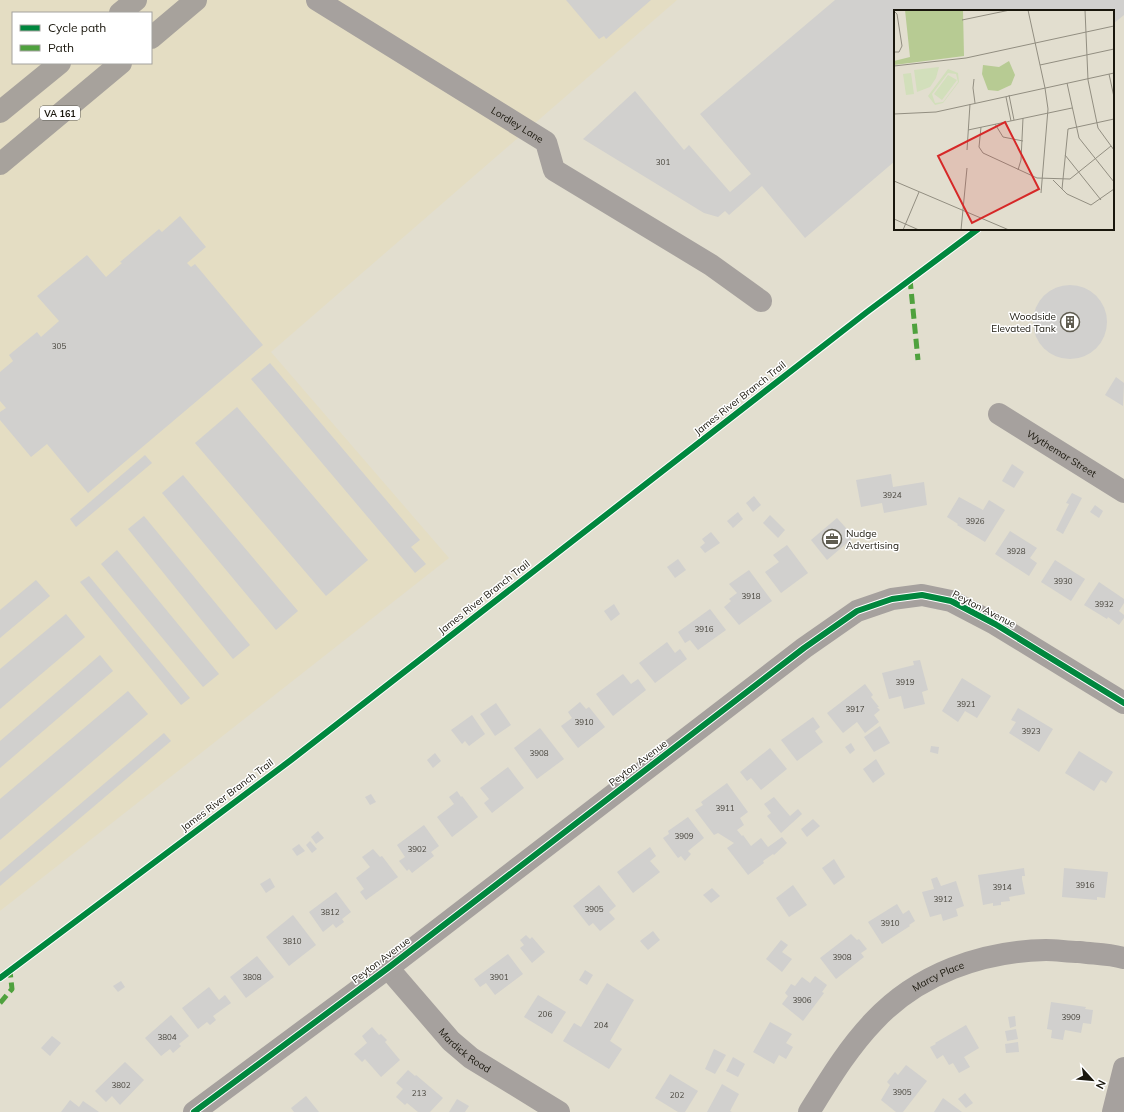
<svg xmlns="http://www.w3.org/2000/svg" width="1124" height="1112" font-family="Mulish,sans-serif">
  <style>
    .built { fill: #e4ddc3; fill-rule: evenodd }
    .building { fill: #d1d0ce }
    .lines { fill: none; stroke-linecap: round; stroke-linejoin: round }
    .minor { stroke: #a6a19e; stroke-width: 22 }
    .primary { stroke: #a7a29c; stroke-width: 22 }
    .quiet { stroke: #4fa13e; stroke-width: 5; stroke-dasharray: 10 5; stroke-linecap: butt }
    .cycleway-casing { stroke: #fff; stroke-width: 8 }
    .cycleway { stroke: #00873e; stroke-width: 6 }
    .labels { text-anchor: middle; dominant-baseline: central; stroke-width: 3; stroke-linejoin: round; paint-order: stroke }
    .number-label { font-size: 8px; fill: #47443c }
    .shield { fill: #fff; stroke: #5e5c55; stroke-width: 1 }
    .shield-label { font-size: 9px; font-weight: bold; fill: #19160c }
    .street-label { font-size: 10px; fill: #19160c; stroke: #fff }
    .poi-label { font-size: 10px; fill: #19160c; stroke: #fff; text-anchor: end }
    .inset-road { fill: none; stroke: #928e81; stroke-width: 1 }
    .view { fill: #d62828; fill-opacity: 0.15; stroke: #d62828; stroke-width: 2 }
    .inset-edge { fill: none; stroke: #19160c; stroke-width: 2 }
  </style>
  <rect width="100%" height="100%" fill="#e2decf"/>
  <!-- built -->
  <path class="built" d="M0 0H677L271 352 449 558 0 911ZM13 13H151V63H13Z"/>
  <!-- building -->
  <g class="building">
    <path d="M566 0H651L606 39 604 36 599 39Z"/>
    <path d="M835 0H1124V15L1113 24V11H895V161L805 238 762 186 729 215 725 211 718 217 704 213 583 139 635 91 684 150 689 145 730 192 751 174 700 114Z"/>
    <path d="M180 216 206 247 187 263 191 267 195 264 263 345 88 493 47 444 31 457 0 420V412L6 408 0 401V372L13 361 9 355 37 332 41 337 59 321 37 296 87 255 106 277 122 263 120 262 159 229 162 232Z"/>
    <circle cx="1070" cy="322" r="37"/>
    <path d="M270 363 420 540 411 547 426 564 415 573 251 379Z"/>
    <path d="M1116 377 1124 383 1123 406 1105 395Z"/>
    <path d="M237 407 368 560 326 596 195 443Z"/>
    <path d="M145 455 152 463 76 527 70 519Z"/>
    <path d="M1012 464 1024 472 1014 488 1002 481Z"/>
    <path d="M891 474 893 487 924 482 927 505 884 513 882 503 861 507 856 480Z"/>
    <path d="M183 475 298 611 276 630 162 493Z"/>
    <path d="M1072 493 1082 498 1063 534 1056 530 1069 504 1066 503Z"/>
    <path d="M754 496 761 505 753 512 746 503Z"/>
    <path d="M959 497 983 510 989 500 1005 510 985 542 957 525 958 524 947 517Z"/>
    <path d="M1095 505 1103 511 1099 518 1090 512Z"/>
    <path d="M738 512 743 519 733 528 727 521Z"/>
    <path d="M770 515 785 530 778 538 763 523Z"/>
    <path d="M144 516 250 645 233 659 128 529Z"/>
    <path d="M837 518 854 537 827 560 811 540Z"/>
    <path d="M1010 531 1037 548 1030 558 1037 563 1029 576 995 554Z"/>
    <path d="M711 532 720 543 705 553 700 547 705 543 702 539Z"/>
    <path d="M787 545 808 573 781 593 765 572 779 562 773 555Z"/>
    <path d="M117 550 219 674 203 687 101 564Z"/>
    <path d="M678 559 686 570 675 578 667 567Z"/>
    <path d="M1055 560 1085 579 1071 601 1041 582Z"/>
    <path d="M749 570 772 601 739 625 724 607 731 601 729 599 737 593 729 584Z"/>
    <path d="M89 576 190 698 181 705 80 582Z"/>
    <path d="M36 580 50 596 0 638V610Z"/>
    <path d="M1099 582 1124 599V603L1119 611 1124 615V618L1119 625 1108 617 1107 619 1084 605Z"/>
    <path d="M614 604 620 614 611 621 604 611Z"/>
    <path d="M710 609 726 630 698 650 690 640 685 643 678 632Z"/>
    <path d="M66 614 85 637 0 709V669Z"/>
    <path d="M667 642 675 653 680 649 687 659 655 683 639 663Z"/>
    <path d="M100 655 113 671 0 768V741Z"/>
    <path d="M920 660 928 690 922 692 925 704 904 709 901 696 889 699 882 673 914 665 913 661Z"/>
    <path d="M623 674 631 684 638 679 646 690 613 716 596 694Z"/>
    <path d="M962 678 991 696 977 718 965 711 958 722 942 711Z"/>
    <path d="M865 684 873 695 871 697 879 707H877L880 710 874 715 879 722 865 733 857 722 843 733 827 713Z"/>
    <path d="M128 691 148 714 0 840V799Z"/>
    <path d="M580 702 586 709 589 707 605 727 578 748 561 726 572 718 568 712Z"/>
    <path d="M496 703 511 725 495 736 480 714Z"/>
    <path d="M1018 708 1053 729 1039 752 1009 733 1016 722 1011 720Z"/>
    <path d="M472 715 485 734 469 746 465 741 462 744 451 730Z"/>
    <path d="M813 717 820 727 815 731 823 742 797 761 781 740Z"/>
    <path d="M880 726 890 743 874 752 864 737Z"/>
    <path d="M540 728 564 759 537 779 514 748Z"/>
    <path d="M164 733 171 741 0 886V872Z"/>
    <path d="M851 743 855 750 850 754 845 747Z"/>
    <path d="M931 746 939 747 938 754 930 752Z"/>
    <path d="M770 748 787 769 761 790 751 778 747 781 740 772Z"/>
    <path d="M1079 751 1113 772 1106 783 1101 780 1094 791 1065 773Z"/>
    <path d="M435 753 441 761 433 768 427 760Z"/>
    <path d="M876 759 885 774 873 783 863 769Z"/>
    <path d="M508 767 524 788 492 813 484 803 489 799 480 788Z"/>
    <path d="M727 783 748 812 740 818 744 825 737 830 742 836 743 835 751 846 761 838 768 847 782 837 787 843 774 855 773 854 763 861 764 863 748 875 727 848 734 843 718 833 714 835 695 810 703 805 701 802Z"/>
    <path d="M457 791 461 797 462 796 478 817 452 837 437 817 454 804 449 797Z"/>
    <path d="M371 794 376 802 370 805 365 797Z"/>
    <path d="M774 797 790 816 798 809 802 814 781 833 767 816 771 813 764 804Z"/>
    <path d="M688 817 704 838 688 851 691 854 685 861 681 856 678 858 663 838 669 834 668 831Z"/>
    <path d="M813 819 820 826 807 837 801 829Z"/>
    <path d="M424 825 439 846 431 852 434 856 412 873 409 869 407 871 399 861 405 857 397 845Z"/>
    <path d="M318 831 324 838 316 844 311 837Z"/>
    <path d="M310 841 317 849 312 853 306 845Z"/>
    <path d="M299 844 305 851 297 856 292 849Z"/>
    <path d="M650 847 656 856 650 861 660 872 633 893 617 872Z"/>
    <path d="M373 849 380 857 382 856 398 877 366 900 360 892 364 889 356 878 370 867 362 857Z"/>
    <path d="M834 859 845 877 834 885 822 868Z"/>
    <path d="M1024 868 1025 876H1022V879L1025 894 1009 897 1010 901 1001 902V905L993 906V903L983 905 978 875Z"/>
    <path d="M1064 868 1108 872 1105 898 1097 897V900L1062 897Z"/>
    <path d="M937 877 941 886 956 881 964 906 956 909 958 916 943 921 941 914 930 917 922 892 934 889 931 879Z"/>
    <path d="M270 878 275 887 266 893 260 884Z"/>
    <path d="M599 885 616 906 609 912 615 919 600 931 593 923 589 926 573 906Z"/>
    <path d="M793 885 807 905 789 917 776 898Z"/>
    <path d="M712 888 720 896 711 903 703 895Z"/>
    <path d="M336 892 351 912 342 919 344 922 336 928 333 924 323 932 309 912Z"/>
    <path d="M897 904 903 914 909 910 915 921 909 925 910 926 882 944 868 922Z"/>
    <path d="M293 915 316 945 289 966 266 937Z"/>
    <path d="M653 931 660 940 648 950 640 941Z"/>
    <path d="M851 934 857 940 859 939 867 949 861 953 864 957 836 979 820 958Z"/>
    <path d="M526 935 530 939 532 937 545 952 532 963 520 948 524 945 520 940Z"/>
    <path d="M781 940 788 945 782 952 792 959 782 972 766 959Z"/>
    <path d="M508 954 523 974 495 995 486 983 480 987 474 979Z"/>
    <path d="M257 956 274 977 246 998 230 977Z"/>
    <path d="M585 970 593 975 587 985 579 980Z"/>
    <path d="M815 976 827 985 822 992 824 993 803 1021 782 1004 788 996 785 993 791 984 795 986 802 977 810 983Z"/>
    <path d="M121 981 125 987 118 992 113 986Z"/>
    <path d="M607 983 634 1000 610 1041 622 1049 609 1069 563 1041 574 1023 581 1027Z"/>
    <path d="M209 987 219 1000 225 995 231 1003 213 1016 216 1020 210 1025 207 1022 198 1029 182 1008Z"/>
    <path d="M538 995 566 1012 552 1034 524 1017Z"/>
    <path d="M1051 1002 1086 1007 1085 1009 1093 1010 1091 1024 1083 1023 1081 1033 1065 1030 1063 1040 1051 1038 1052 1030 1047 1029Z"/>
    <path d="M171 1015 189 1036 179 1044 181 1046 173 1053 170 1049 161 1056 145 1038Z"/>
    <path d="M1015 1016 1016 1026 1010 1028 1008 1017Z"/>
    <path d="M770 1022 792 1034 786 1043 793 1047 786 1059 779 1055 774 1064 753 1052Z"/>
    <path d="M966 1025 979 1048 964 1057 970 1067 959 1073 953 1063 949 1065 943 1055 937 1059 930 1047 936 1044 935 1043Z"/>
    <path d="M372 1027 379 1035 381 1034 387 1040 385 1042 400 1060 381 1077 365 1059 362 1062 354 1054 367 1043 362 1036Z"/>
    <path d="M1016 1029 1018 1039 1007 1041 1005 1031Z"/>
    <path d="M52 1036 61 1043 50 1056 41 1048Z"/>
    <path d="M1018 1042 1019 1052 1006 1053 1005 1044Z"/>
    <path d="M714 1049 726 1055 715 1074 705 1069Z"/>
    <path d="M733 1057 745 1064 738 1077 726 1071Z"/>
    <path d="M125 1062 144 1080 120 1105 112 1096 106 1102 95 1091Z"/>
    <path d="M906 1065 927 1081 903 1112H896L881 1100 890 1085 887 1082 895 1072 898 1075Z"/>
    <path d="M408 1070 415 1076 416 1075 443 1098 430 1112H418L407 1103 405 1105 396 1097 403 1089 396 1083Z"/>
    <path d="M670 1074 698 1091 685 1112H678L655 1098Z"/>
    <path d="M722 1084 739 1094 730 1111 732 1112H707Z"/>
    <path d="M965 1093 973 1103 966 1108 958 1099Z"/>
    <path d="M306 1096 319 1112H294L291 1108Z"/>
    <path d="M943 1098 962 1112H934Z"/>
    <path d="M457 1099 469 1106 465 1112H449Z"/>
    <path d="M70 1100 79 1107 83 1101 99 1112H61Z"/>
  </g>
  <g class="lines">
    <!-- minor -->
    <g class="minor">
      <path id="s1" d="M317 0 546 142 554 170 711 265 761 301"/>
      <path id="s2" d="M999 414 1124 492"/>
      <path id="s3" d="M388 968 451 1041 471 1058 559 1112"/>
      <path d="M194 1112 388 968 804 648 857 611 892 599 922 595 951 601 995 624 1124 703"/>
      <path id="s4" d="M809 1112C829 1080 848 1048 874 1021 918 974 982 951 1046 950 1057 950 1068 952 1079 952 1094 954 1109 954 1124 958"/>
      <path d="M1113 1112 1124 1068"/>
    </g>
    <!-- primary -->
    <g class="primary">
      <path d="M120 13 136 0"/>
      <path d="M151 38 196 0"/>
      <path d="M0 112 60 63"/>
      <path d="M0 164 121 63"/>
    </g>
    <!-- quiet -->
    <g class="quiet">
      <path d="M910 279 918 360"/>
      <path d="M0 1003 12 989 10 971"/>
    </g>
    <defs>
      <g id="cycleway">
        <path d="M0 978 291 760 867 312 978 229"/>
        <path d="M194 1112 388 968 804 648 857 611 892 599 922 595 951 601 995 624 1124 703"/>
      </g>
    </defs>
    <!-- cycleway casing -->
    <use href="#cycleway" class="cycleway-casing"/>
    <!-- cycleway -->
    <use href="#cycleway" class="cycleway"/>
  </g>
  <!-- icons -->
  <defs>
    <symbol id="building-ring" viewBox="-11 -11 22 22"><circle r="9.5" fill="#fff" stroke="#5f5c50" stroke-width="1.5"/><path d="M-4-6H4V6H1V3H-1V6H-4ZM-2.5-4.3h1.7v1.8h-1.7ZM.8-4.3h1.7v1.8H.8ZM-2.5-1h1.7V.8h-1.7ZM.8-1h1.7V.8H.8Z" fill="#5f5c50"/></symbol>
    <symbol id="office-ring" viewBox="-11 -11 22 22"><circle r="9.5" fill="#fff" stroke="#5f5c50" stroke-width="1.5"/><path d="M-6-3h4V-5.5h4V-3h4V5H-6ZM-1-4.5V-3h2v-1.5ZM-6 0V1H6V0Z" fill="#5f5c50"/></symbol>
  </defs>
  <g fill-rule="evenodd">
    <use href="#building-ring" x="1059" y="311" width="22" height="22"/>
    <use href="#office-ring" x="821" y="528" width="22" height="22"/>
  </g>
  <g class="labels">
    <!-- number labels -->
    <g class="number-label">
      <text x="663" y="162">301</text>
      <text x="59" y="346">305</text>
      <text x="892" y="495">3924</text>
      <text x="975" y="521">3926</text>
      <text x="1016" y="551">3928</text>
      <text x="1063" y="581">3930</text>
      <text x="751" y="596">3918</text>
      <text x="1104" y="604">3932</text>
      <text x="704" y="629">3916</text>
      <text x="905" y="682">3919</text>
      <text x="966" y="704">3921</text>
      <text x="855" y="709">3917</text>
      <text x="584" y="722">3910</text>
      <text x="1031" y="731">3923</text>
      <text x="539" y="753">3908</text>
      <text x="725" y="808">3911</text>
      <text x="684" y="836">3909</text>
      <text x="417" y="849">3902</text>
      <text x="1085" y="885">3916</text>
      <text x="1002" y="887">3914</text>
      <text x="943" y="899">3912</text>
      <text x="594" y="909">3905</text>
      <text x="330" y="912">3812</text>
      <text x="890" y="923">3910</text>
      <text x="292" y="941">3810</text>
      <text x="842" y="957">3908</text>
      <text x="252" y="977">3808</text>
      <text x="499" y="977">3901</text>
      <text x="802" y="1000">3906</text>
      <text x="545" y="1014">206</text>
      <text x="1071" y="1017">3909</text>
      <text x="601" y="1025">204</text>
      <text x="167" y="1037">3804</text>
      <text x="121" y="1085">3802</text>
      <text x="902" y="1092">3905</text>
      <text x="419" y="1093">213</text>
      <text x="677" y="1095">202</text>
    </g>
    <!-- shield labels -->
    <rect class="shield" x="40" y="106" width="40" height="14" rx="3"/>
    <g class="shield-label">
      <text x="60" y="113">VA 161</text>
    </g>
    <!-- street labels -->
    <g class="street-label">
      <text stroke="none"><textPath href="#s1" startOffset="236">Lordley Lane</textPath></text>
      <text transform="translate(740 398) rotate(-38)">James River Branch Trail</text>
      <text stroke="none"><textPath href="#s2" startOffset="74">Wythemar Street</textPath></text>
      <text transform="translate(484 597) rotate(-38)">James River Branch Trail</text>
      <text transform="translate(984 609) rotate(27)">Peyton Avenue</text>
      <text transform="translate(638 763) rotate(-37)">Peyton Avenue</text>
      <text transform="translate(227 795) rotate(-37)">James River Branch Trail</text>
      <text transform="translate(381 960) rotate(-37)">Peyton Avenue</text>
      <text stroke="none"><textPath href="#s4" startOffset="191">Marcy Place</textPath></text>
      <text stroke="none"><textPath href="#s3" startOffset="113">Mardick Road</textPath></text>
    </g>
    <!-- poi labels -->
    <g class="poi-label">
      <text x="1056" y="316">Woodside<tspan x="1056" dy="12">Elevated Tank</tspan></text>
      <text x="846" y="533" text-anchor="start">Nudge<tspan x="846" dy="12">Advertising</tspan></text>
    </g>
  </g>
  <!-- overview -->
  <g transform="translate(894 10)">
    <rect width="220" height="220" fill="#e2decf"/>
    <path d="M45 57 42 68 36 77 23 82 20 60ZM54 59 64 63 65 72 49 93 41 95 34 86ZM54 63 62 64 64 72 49 92 41 93 38 84ZM17 63 20 84 12 85 9 64ZM54 65 63 70 48 90 40 84Z" fill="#d2dfbb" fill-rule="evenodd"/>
    <path d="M11 0H69L70 46 0 55V51L16 47ZM115 51 121 65 117 75 104 81 94 80 88 64 89 55 105 57Z" fill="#b7cb93"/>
    <path class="inset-road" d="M134 0 151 78M191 0 194 70 204 118 220 140M0 1 3 4 8 36 5 42H0M68 10 116 0M146 55 220 39M0 56 72 48 220 16M215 64 220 87M80 69 79 78 81 93M173 73 185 128 220 172M115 85 120 110M112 87 117 111M0 104 42 102 220 63M220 109 174 119 168 179 173 184 197 195 220 179M101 114 109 127 129 131M87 117 85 137 89 143 143 168 176 169 217 136M74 120 178 98M73 140 76 94M171 145 207 190M124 160 127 150 129 108M159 170 168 179M0 171 115 220M147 183 154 99 151 78M0 209 25 220M9 220 25 182M67 220 73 158"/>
    <path class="view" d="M111 112 145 179 78 213 44 146Z"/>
    <rect width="220" height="220" class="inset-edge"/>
  </g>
  <!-- legend -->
  <rect x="12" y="12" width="140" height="52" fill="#ffffff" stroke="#a3a29e"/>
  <rect x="20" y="25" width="20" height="6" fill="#00873e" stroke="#a3a29e"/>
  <text x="48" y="32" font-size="12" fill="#19160c">Cycle path</text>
  <rect x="20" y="45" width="20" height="6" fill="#4fa13e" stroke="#a3a29e"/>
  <text x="48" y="52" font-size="12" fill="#19160c">Path</text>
  <!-- north arrow -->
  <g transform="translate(1092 1080) rotate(117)" stroke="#ffffff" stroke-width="3" paint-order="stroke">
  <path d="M0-3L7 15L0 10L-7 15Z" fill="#19160c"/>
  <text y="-6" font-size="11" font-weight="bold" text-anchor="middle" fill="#19160c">N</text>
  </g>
</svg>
